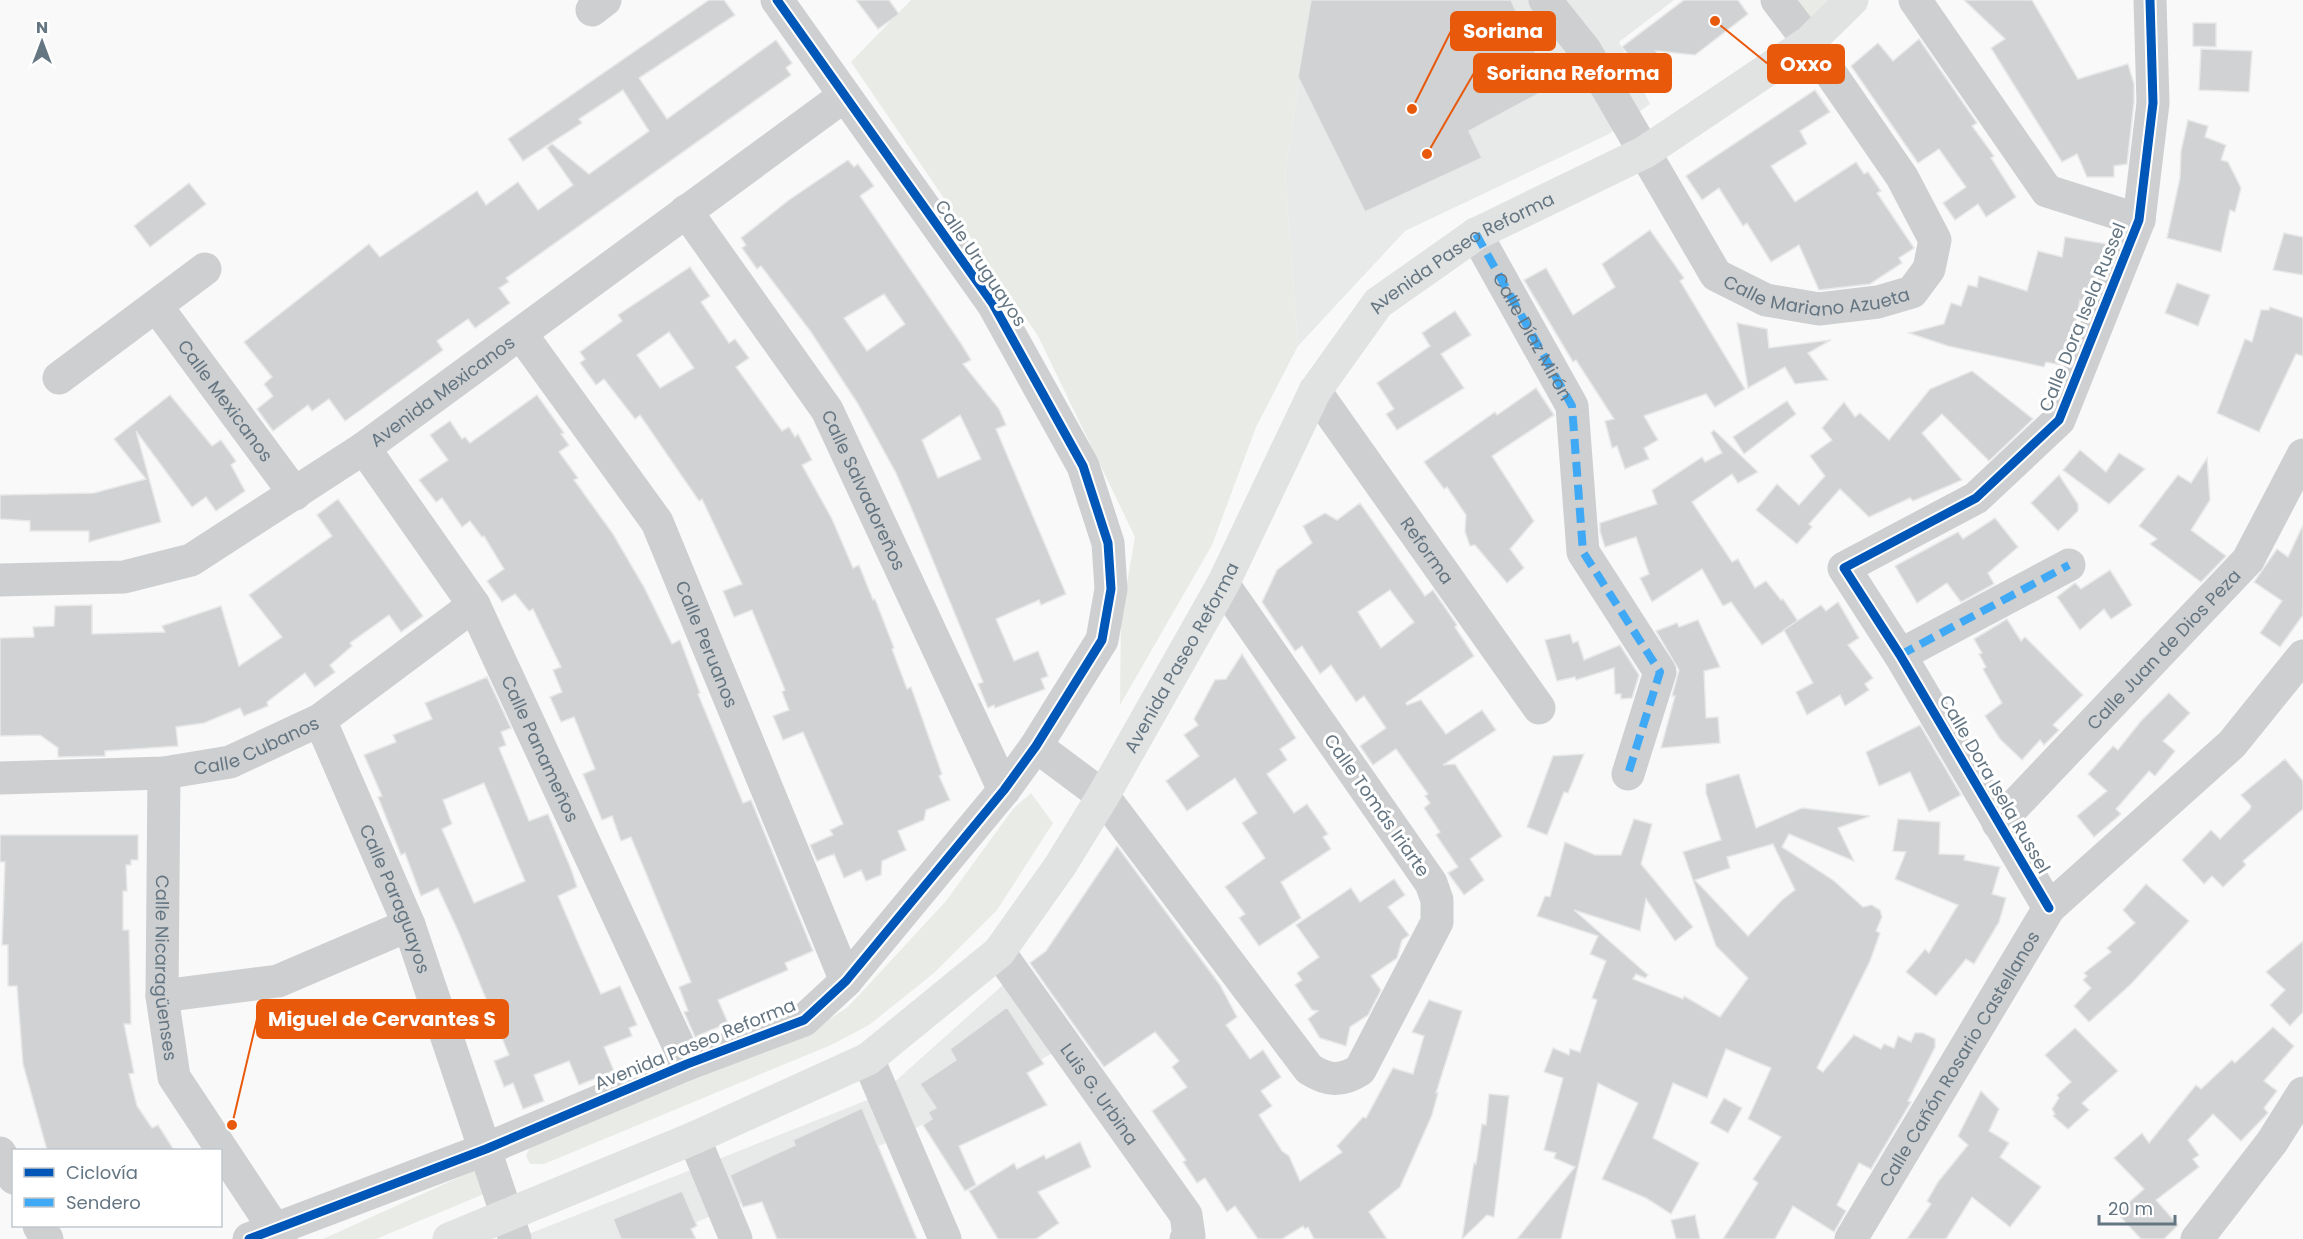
<svg xmlns="http://www.w3.org/2000/svg" width="2303" height="1239" font-family="Poppins,sans-serif">
  <style>
    .built { fill: #e8e9e9 }
    .green { fill: #e8ebe6 }
    .building { fill: #d0d2d3; stroke: #e8e8e8; stroke-width: 1.5; fill-rule: evenodd }
    .lines { fill: none; stroke-linecap: round; stroke-linejoin: round }
    .minor { stroke: #cecfd0; stroke-width: 33 }
    .major { stroke: #e1e2e2; stroke-width: 33 }
    .quiet { stroke: #3fa9f5; stroke-width: 8; stroke-dasharray: 15 8; stroke-linecap: butt }
    .cycleway-casing { stroke: #fff; stroke-width: 13 }
    .cycleway { stroke: #0057b8; stroke-width: 9 }
    .labels { text-anchor: middle; dominant-baseline: central; stroke-width: 6; stroke-linejoin: round; paint-order: stroke }
    .street-label { font-size: 18px; fill: #657683; stroke: #fff }
    .leader { fill: none; stroke: #e8590c; stroke-width: 2 }
    .callout-dot { fill: #e8590c; stroke: #fff; stroke-width: 2 }
    .callout { fill: #e8590c; stroke: #e8590c; stroke-width: 2 }
    .callout-label { font-size: 20px; text-anchor: middle; font-weight: bold; fill: #fff }
  </style>
  <rect width="100%" height="100%" fill="#f9f9f9"/>
  <!-- built -->
  <g class="built">
    <path d="M1311 0H1674L1619 42 1650 104 1609 134 1405 231 1298 346 1285 174Z"/>
    <path d="M1014 975 1062 1048 898 1138 656 1239H516L880 1095Z"/>
  </g>
  <!-- green -->
  <g class="green">
    <path d="M911 0H1311L1285 174 1298 346 1256 427 1212 545 1120 705 1121 618 1135 537 1038 336 851 62Z"/>
    <path d="M1777 0H1852L1809 42Z"/>
    <path d="M1031 793 1053 823 997 910 934 973 869 1025 831 1045 544 1164H530L526 1156 530 1147 831 1018 848 1007 946 901 1013 809Z"/>
    <path d="M484 1166V1194L376 1239H323Z"/>
  </g>
  <!-- building -->
  <g class="building">
    <path d="M709 0H724L735 15 639 78 667 119 776 40 792 63 786 68 791 75 506 278 509 282 499 288 510 303 475 328 468 319 437 341 443 350 362 409 345 421 329 399 312 411 308 405 273 431 257 409 273 396 264 384 272 377 244 342 369 244 380 257 477 191 486 205 518 182 538 210 573 185 547 148 552 144 589 174 649 131 623 90 579 119 582 123 523 161 508 139Z"/>
    <path d="M856 0H889L899 14 878 29Z"/>
    <path d="M1311 0H1511L1551 87 1469 131 1482 158 1365 212 1298 77Z"/>
    <path d="M1684 0H1738L1748 14 1695 55 1656 51 1672 72 1653 86 1622 47Z"/>
    <path d="M1964 0H2032L2078 79 2128 64 2134 84V102L2127 164 2114 166V177H2087L2077 154 2062 162 1991 48 2005 39Z"/>
    <path d="M2193 23H2216V47L2193 46Z"/>
    <path d="M1919 39 1977 123 1972 126 1994 156 1991 158 2016 197 1986 217 1978 204 1955 220 1943 203 1966 187 1939 149 1918 163 1851 66 1878 43 1893 61Z"/>
    <path d="M2201 49 2252 51 2249 92 2199 90Z"/>
    <path d="M1815 90 1830 112 1800 131 1807 144 1771 166 1795 202 1856 162 1864 174 1868 172 1881 191 1877 193 1914 248 1899 258 1902 263 1870 284 1819 290 1799 245 1771 262 1747 223 1743 226 1719 188 1702 200 1686 176Z"/>
    <path d="M2188 120 2208 126 2205 137 2226 145 2221 160 2228 162 2241 188 2235 212 2230 210 2221 252 2167 238 2180 178 2181 151Z"/>
    <path d="M848 160 854 167 858 164 874 186 860 196 962 345 971 360 963 364 999 409 1006 425 996 429 1066 594 1041 605 1039 600 996 619 1014 661 1038 651 1048 676 1041 679 1045 689 995 708 994 705 988 708 978 684 983 682 913 512 896 473 858 404 811 332 761 266 757 269 742 248 746 245 741 238 789 200ZM884 294 905 324 867 351 844 318ZM960 415 981 459 938 478 922 440Z"/>
    <path d="M189 183 206 204 150 247 134 226Z"/>
    <path d="M1650 230 1684 278 1680 281 1745 389 1715 407 1706 394 1644 416 1658 440 1644 448 1649 459 1625 469 1617 446 1612 448 1605 421 1614 419 1576 360 1573 362 1524 280 1546 268 1573 315 1615 287 1602 264Z"/>
    <path d="M2284 233 2303 237V275L2273 270Z"/>
    <path d="M2065 237 2107 244 2086 302 2080 300 2074 331 2061 365 2046 362 2044 367 1948 346 1909 333 1944 324 1951 303 1961 306 1968 285 1977 287 1979 276 2027 291 2038 251 2062 257Z"/>
    <path d="M690 267 710 296 701 302 729 343 735 339 749 358 736 367 782 431 789 427 795 437 798 434 812 460 802 465 832 519 853 568 859 565 873 600 875 599 894 648 892 649 907 689 911 687 942 774 939 776 950 800 926 810 924 820 898 831 906 850 882 861 881 875 866 881 861 870 844 878 834 854 817 861 810 845 833 835 830 830 843 824 803 732 783 740 773 716 789 710 782 692 785 690 752 610 734 617 723 591 742 584 702 499 699 501 640 415 635 419 604 379 596 385 580 363 585 359 580 352 622 321 618 315ZM669 332 694 368 660 388 637 355Z"/>
    <path d="M2177 283 2210 295 2198 326 2165 313Z"/>
    <path d="M2270 307 2303 318V356L2296 354 2259 432 2217 413 2245 339 2252 342 2261 310H2269Z"/>
    <path d="M1455 311 1471 335 1441 354 1464 388 1397 430 1386 414 1394 409 1377 383 1430 346 1422 333Z"/>
    <path d="M1737 323 1767 329 1769 348 1831 340 1808 353 1828 380 1795 384 1785 367 1748 388Z"/>
    <path d="M1972 371 2033 419 1989 461 1942 414 1922 433 1962 480 1913 501 1910 498 1869 517 1840 489 1809 524 1812 527 1797 544 1756 510 1777 484 1799 505 1825 476 1810 456 1832 440 1822 428 1844 402 1855 417 1860 413 1889 440 1930 389Z"/>
    <path d="M1536 388 1554 415 1492 456 1534 521 1510 549 1524 568 1507 583 1475 545 1470 546 1465 532 1466 515 1447 487 1444 489 1424 462 1495 412 1497 415Z"/>
    <path d="M170 395 212 446 221 440 236 461 231 465 245 491 216 511 206 497 192 507 136 431 161 522 89 542V531H30V521L0 519V495L94 493 146 479 114 439Z"/>
    <path d="M537 395 564 433 561 434 569 445 559 452 578 478 574 480 613 534 644 587 672 644 680 640 700 693 698 694 743 803 751 800 813 951 785 963 788 970 718 1000 728 1023 695 1037 684 1012 688 1011 679 987 691 982 631 837 621 841 612 816 602 820 583 774 595 769 574 717 561 722 550 697 562 692 553 670 561 667 533 609 529 611 515 594 502 602 487 581 504 569 484 536 482 537 470 521 462 527 442 498 436 502 419 480 448 460 430 435 450 421 462 439 465 437 470 443Z"/>
    <path d="M1787 401 1796 414 1744 454 1733 437Z"/>
    <path d="M1714 430 1758 472 1738 483 1732 474 1692 502 1732 562 1738 559 1755 588 1766 581 1781 600 1783 599 1798 621 1762 645 1731 602 1723 606 1702 569 1652 602 1640 578 1649 574 1636 537 1605 547 1600 531V523L1657 504 1652 490 1702 457 1705 462 1722 453 1711 433Z"/>
    <path d="M2080 450 2106 472 2119 453 2145 469 2109 504 2063 470Z"/>
    <path d="M2207 458 2210 500 2191 530 2226 556 2201 582 2150 544 2157 539 2139 526 2178 475 2191 483Z"/>
    <path d="M2059 475 2078 504V511L2058 531 2031 503Z"/>
    <path d="M338 499 423 616 401 632 389 615 350 643 352 646 330 665 335 672 315 687 305 673 267 702 268 706 244 716 240 708 204 723 176 727 178 746 105 751V756L58 757V748L40 735 0 736V638L34 637 33 627 54 626 55 606 92 605V634L165 632 162 626 221 606 239 666 282 637 249 595 332 536 317 515Z"/>
    <path d="M1360 503 1425 596 1433 590 1457 625 1455 627 1474 656 1406 703 1407 705 1421 700 1446 734 1482 710 1496 730 1443 765 1455 764 1502 836 1470 859 1484 880 1464 895 1448 873 1458 867 1436 835 1440 832 1424 808 1430 803 1425 796 1428 794 1396 749 1373 765 1360 746 1386 728 1364 696 1356 702 1331 665 1320 674 1302 646 1295 651 1262 602 1277 570 1312 543 1303 526 1325 513 1337 520ZM1390 590 1414 622 1381 648 1358 612Z"/>
    <path d="M1995 518 2018 547 1988 573 1994 584 1961 602 1947 583 1917 603 1895 566 1958 532 1963 539Z"/>
    <path d="M2303 525V615L2280 647 2260 633 2282 601 2254 582 2277 549 2288 557Z"/>
    <path d="M2110 570 2132 605 2111 619 2104 609 2080 630 2057 597 2075 583 2081 589Z"/>
    <path d="M1838 602 1859 638 1848 645 1873 678 1865 684 1869 690 1845 706 1840 695 1807 715 1796 692 1813 683 1784 630 1821 605 1826 611Z"/>
    <path d="M2007 619 2021 641 2025 637 2083 695 2053 725 2059 730 2044 745 2040 740 2022 760 2000 739 1985 716 2002 703 1983 669 1986 667 1979 654 1982 653 1974 639Z"/>
    <path d="M1698 620 1720 667 1704 671 1706 718 1718 717 1720 743 1661 748 1675 696H1672L1679 670 1656 631 1677 623 1679 627Z"/>
    <path d="M1570 634 1573 643 1578 641 1584 660 1620 645 1639 675 1632 698 1621 699V694H1615L1614 668 1576 680 1575 677 1557 681 1545 640Z"/>
    <path d="M1242 654 1296 738 1280 749 1287 760 1267 774 1294 813 1307 804 1328 834 1323 837 1331 849 1281 882 1301 918 1259 946 1239 918 1245 914 1225 887 1265 858 1242 823 1257 813 1235 778 1187 811 1166 781 1199 756 1184 735 1198 725 1194 719 1215 680 1226 679Z"/>
    <path d="M487 677 511 728 501 732 506 745 499 748 529 821 548 814 571 869 577 887 558 896 579 945 601 994 620 986 637 1025 629 1028 632 1036 604 1047 614 1071 579 1085 569 1061 534 1075 544 1101 523 1109 513 1083 504 1087 494 1061 509 1055 459 933 438 888 421 896 405 853 401 855 378 797 382 796 364 755 396 742 393 735 432 719 425 703ZM484 783 525 881 474 903 442 829 452 824 443 800Z"/>
    <path d="M2169 693 2190 713 2163 741 2175 751 2155 776 2149 771 2116 809 2121 814 2094 837 2077 816 2107 791 2088 774 2113 746 2118 750 2141 721Z"/>
    <path d="M1920 725 1961 795 1929 812 1910 772 1879 786 1866 752Z"/>
    <path d="M1584 754 1568 793 1564 792 1547 835 1527 827 1553 756Z"/>
    <path d="M2285 759 2303 781V809L2243 861 2246 865 2223 887 2212 876 2204 884 2182 860 2211 830 2220 839 2250 809 2251 806 2241 795Z"/>
    <path d="M1739 774 1756 828 1802 808 1870 816 1838 828 1854 861 1789 834 1782 847 1833 880 1863 907 1872 905 1880 910 1882 917 1876 931 1880 933 1870 961 1817 1068 1823 1072 1854 1035 1881 1049 1884 1044 1894 1048 1898 1036 1911 1042 1915 1033H1923L1935 1039V1047L1908 1101 1911 1102 1871 1169 1859 1163 1837 1205 1846 1211 1834 1232 1793 1206 1775 1239H1723L1758 1183 1753 1179 1781 1137 1748 1119 1771 1068 1726 1049 1707 1098 1673 1083 1653 1138 1699 1163 1671 1214 1646 1198 1602 1179 1638 1103 1598 1083 1561 1239H1517L1575 1167 1554 1158 1556 1153 1544 1150 1563 1078 1544 1072 1553 1048 1569 1055 1570 1049 1580 1052 1597 1000 1592 998 1606 961 1590 954 1598 936 1537 916 1545 896 1550 897 1565 842 1595 855H1621L1634 819 1652 824 1641 864 1693 927 1675 941 1646 899 1640 931 1574 910 1648 975 1645 978 1636 974 1633 979 1683 999 1684 996 1720 1017 1748 978 1716 946 1683 852 1721 840 1706 793V784ZM1773 844 1795 890 1782 900 1748 936 1695 880 1730 868 1727 857Z"/>
    <path d="M1898 819 1940 822 1939 854 1965 855 1964 860 2000 867 1992 894 2006 898 1999 922 1974 964 1966 959 1936 996 1906 972 1925 949 1929 953 1958 905 1895 879 1906 852 1893 851Z"/>
    <path d="M0 835H138V860H131V865H126L127 891H123V930H129L131 1024H124L134 1073 129 1074 137 1106 152 1128 158 1125 174 1150H47L23 1064 17 986H8V945H2L5 862H0Z"/>
    <path d="M1117 846 1220 985 1237 1017 1226 1025 1250 1059 1263 1050 1281 1077 1261 1091 1272 1106 1259 1115 1282 1151 1289 1156 1300 1181 1342 1152 1337 1146 1363 1117 1366 1118 1393 1068 1413 1074 1424 1036 1412 1032 1429 1000 1462 1011 1436 1093H1438L1432 1115 1400 1187 1369 1212 1387 1239H1314L1308 1227 1305 1229 1303 1226 1282 1239H1258L1235 1206 1227 1212 1205 1178 1197 1183 1183 1162 1186 1160 1152 1111 1187 1087 1172 1067 1179 1061 1155 1032 1104 1067 1044 983 1030 963 1046 951Z"/>
    <path d="M1394 879 1405 895 1388 907 1409 935 1402 940 1397 958 1371 976 1381 990 1368 1015 1350 1027 1346 1046 1320 1038 1308 1019 1318 1011 1312 1010 1295 985 1302 980 1297 973 1319 957 1296 925 1351 888 1360 902Z"/>
    <path d="M2146 884 2189 921 2131 984 2089 1022 2074 1006 2091 988 2083 980 2087 976 2084 973 2111 952 2107 948 2135 923 2123 910Z"/>
    <path d="M2303 941V1012L2290 1026 2270 1005 2285 990 2266 972Z"/>
    <path d="M1007 1007 1044 1064 1027 1073 1047 1105 959 1146 976 1185 965 1191 923 1125 932 1119 928 1112 936 1108 920 1084 956 1060 950 1049Z"/>
    <path d="M2273 1027 2294 1046 2264 1081 2277 1091 2264 1108 2268 1113 2241 1141 2213 1114 2188 1140 2199 1155 2193 1159 2199 1167 2156 1200 2178 1225 2164 1239H2141L2117 1213 2144 1189 2114 1158 2142 1133 2149 1143 2196 1085 2201 1089 2232 1060 2235 1063Z"/>
    <path d="M2075 1028 2118 1071 2082 1103 2089 1110 2068 1129 2053 1116 2055 1114 2052 1109 2059 1098 2057 1095 2071 1082 2045 1055Z"/>
    <path d="M1981 1091 1999 1109 1989 1131 2009 1143 2000 1157 2041 1187 2010 1227 1972 1197 1946 1239H1907L1931 1204 1927 1201 1938 1182 1968 1145 1958 1136Z"/>
    <path d="M1489 1094 1509 1096 1494 1217 1487 1215 1462 1239 1474 1163 1476 1164 1482 1124 1486 1125Z"/>
    <path d="M1724 1098 1742 1108 1728 1133 1710 1123Z"/>
    <path d="M862 1108 917 1239H777L762 1202 743 1207 730 1175 795 1145 793 1140Z"/>
    <path d="M1080 1142 1091 1167 1038 1192 1059 1223 1036 1239H998L969 1191 1014 1163 1017 1169 1044 1155 1046 1159Z"/>
    <path d="M682 1191 697 1226 691 1229 696 1239H621L613 1219Z"/>
    <path d="M1695 1215 1700 1239H1676L1671 1220Z"/>
  </g>
  <g class="lines">
    <!-- minor -->
    <g class="minor">
      <path id="s1" d="M1545 0 1585 50 1716 275 1766 300 1819 309 1878 302 1912 292 1929 269 1935 240 1902 177 1809 42 1777 0"/>
      <path d="M1915 0 2047 191 2139 220"/>
      <path d="M592 10 605 0"/>
      <path id="s2" d="M686 211 827 410 1004 790"/>
      <path d="M1476 234 1572 406 1583 552 1660 672 1628 774"/>
      <path id="s3" d="M157 307 295 494"/>
      <path id="s4" d="M521 334 657 522 846 981"/>
      <path d="M59 378 205 269"/>
      <path id="s5" d="M1315 391 1539 708"/>
      <path id="s6" d="M364 448 474 605 687 1064"/>
      <path id="s7" d="M0 580 124 577 191 560 364 448 844 96"/>
      <path d="M1900 655 2069 565"/>
      <path id="s8" d="M320 720 409 925 515 1239"/>
      <path d="M1036 746 1103 796 1309 1069C1328 1081 1341 1082 1360 1070L1437 922V900L1431 883 1223 584"/>
      <path id="s9" d="M164 773 162 996 174 1077 281 1239"/>
      <path id="s10" d="M0 778 164 773 230 762 320 720 474 605"/>
      <path id="s11" d="M1998 823 2248 560 2303 455"/>
      <path d="M2049 908 1900 655 1844 568 1976 498 2059 420 2139 220 2153 103 2150 0"/>
      <path id="s12" d="M999 952 1186 1215 1189 1236 1186 1239"/>
      <path d="M162 996 278 981 409 925"/>
      <path d="M868 1059 945 1239"/>
      <path d="M694 1138 736 1239"/>
      <path d="M0 1153 14 1178"/>
      <path d="M39 1226 47 1239"/>
      <path d="M249 1239 486 1149 687 1064 804 1020 846 981 1004 790 1036 746 1102 640 1111 589 1108 543 1083 466 993 304 777 0"/>
      <path id="s13" d="M1851 1239 2049 908 2232 744 2303 656"/>
      <path d="M2197 1239 2272 1142 2303 1093"/>
    </g>
    <!-- major -->
    <path class="major" id="s14" d="M449 1239 694 1138 868 1059 999 952 1060 866 1103 796 1223 584 1315 391 1378 303 1476 234 1645 152 1809 42 1852 0"/>
    <!-- quiet -->
    <g class="quiet">
      <path id="s15" d="M1476 234 1572 406 1583 552 1660 672 1628 774"/>
      <path d="M1900 655 2069 565"/>
    </g>
    <defs>
      <g id="cycleway">
        <path d="M2049 908 1900 655 1844 568 1976 498 2059 420 2139 220 2153 103 2150 0"/>
        <path d="M249 1239 486 1149 687 1064 804 1020 846 981 1004 790 1036 746 1102 640 1111 589 1108 543 1083 466 993 304 777 0"/>
      </g>
    </defs>
    <!-- cycleway casing -->
    <use href="#cycleway" class="cycleway-casing"/>
    <!-- cycleway -->
    <use href="#cycleway" class="cycleway"/>
  </g>
  <g class="labels">
    <!-- street labels -->
    <g class="street-label">
      <text stroke="none"><textPath href="#s14" startOffset="1476">Avenida Paseo Reforma</textPath></text>
      <text transform="translate(981 263) rotate(56)">Calle Uruguayos</text>
      <text stroke="none"><textPath href="#s1" startOffset="430">Calle Mariano Azueta</textPath></text>
      <text transform="translate(2082 317) rotate(-68)">Calle Dora Isela Russel</text>
      <text stroke="none"><textPath href="#s15" startOffset="117">Calle Díaz Mirón</textPath></text>
      <text stroke="none"><textPath href="#s7" startOffset="496">Avenida Mexicanos</textPath></text>
      <text stroke="none"><textPath href="#s3" startOffset="116">Calle Mexicanos</textPath></text>
      <text stroke="none"><textPath href="#s2" startOffset="332">Calle Salvadoreños</textPath></text>
      <text stroke="none"><textPath href="#s5" startOffset="195">Reforma</textPath></text>
      <text stroke="none"><textPath href="#s4" startOffset="364">Calle Peruanos</textPath></text>
      <text stroke="none"><textPath href="#s11" startOffset="240">Calle Juan de Dios Peza</textPath></text>
      <text stroke="none"><textPath href="#s14" startOffset="972">Avenida Paseo Reforma</textPath></text>
      <text stroke="none"><textPath href="#s10" startOffset="261">Calle Cubanos</textPath></text>
      <text stroke="none"><textPath href="#s6" startOffset="350">Calle Panameños</textPath></text>
      <text transform="translate(1995 784) rotate(60)">Calle Dora Isela Russel</text>
      <text transform="translate(1377 805) rotate(55)">Calle Tomás Iriarte</text>
      <text stroke="none"><textPath href="#s8" startOffset="194">Calle Paraguayos</textPath></text>
      <text stroke="none"><textPath href="#s9" startOffset="195">Calle Nicaragüenses</textPath></text>
      <text transform="translate(695 1044) rotate(-22)">Avenida Paseo Reforma</text>
      <text stroke="none"><textPath href="#s13" startOffset="210">Calle Cañón Rosario Castellanos</textPath></text>
      <text stroke="none"><textPath href="#s12" startOffset="174">Luis G. Urbina</textPath></text>
    </g>
  </g>
  <!-- callouts -->
  <path class="leader" d="M1412 109L1451 31M1715 21L1768 64M1427 154L1474 73M232 1125L257 1019"/>
  <g class="callout-dot">
    <circle cx="1412" cy="109" r="6"/>
    <circle cx="1715" cy="21" r="6"/>
    <circle cx="1427" cy="154" r="6"/>
    <circle cx="232" cy="1125" r="6"/>
  </g>
  <g class="callout">
    <rect x="1451" y="12" width="104" height="38" rx="6"/>
    <rect x="1768" y="45" width="76" height="38" rx="6"/>
    <rect x="1474" y="54" width="197" height="38" rx="6"/>
    <rect x="257" y="1000" width="251" height="38" rx="6"/>
  </g>
  <g class="callout-label">
    <text x="1503" y="38">Soriana</text>
    <text x="1806" y="71">Oxxo</text>
    <text x="1573" y="80">Soriana Reforma</text>
    <text x="382" y="1026">Miguel de Cervantes S</text>
  </g>
  <!-- legend -->
  <rect x="12" y="1149" width="210" height="78" fill="#ffffff" stroke="#c1c8cd" stroke-width="1.5"/>
  <rect x="24" y="1168" width="30" height="9" fill="#0057b8" stroke="#c1c8cd" stroke-width="1.5"/>
  <text x="66" y="1179" font-size="18" fill="#657683">Ciclovía</text>
  <rect x="24" y="1198" width="30" height="9" fill="#3fa9f5" stroke="#c1c8cd" stroke-width="1.5"/>
  <text x="66" y="1209" font-size="18" fill="#657683">Sendero</text>
  <!-- north arrow -->
  <g transform="translate(42 42)" stroke="#ffffff" stroke-width="4.5" paint-order="stroke">
  <path d="M0-4.5L10 22L0 15L-10 22Z" fill="#657683"/>
  <text y="-9" font-size="16" font-weight="bold" text-anchor="middle" fill="#657683">N</text>
  </g>
  <!-- scale -->
  <path d="M2099 1215v9h76v-9" fill="none" stroke="#657683" stroke-width="3"/>
  <text x="2108" y="1215" font-size="18" fill="#657683" stroke="#ffffff" stroke-width="4.5" paint-order="stroke">20 m</text>
</svg>
